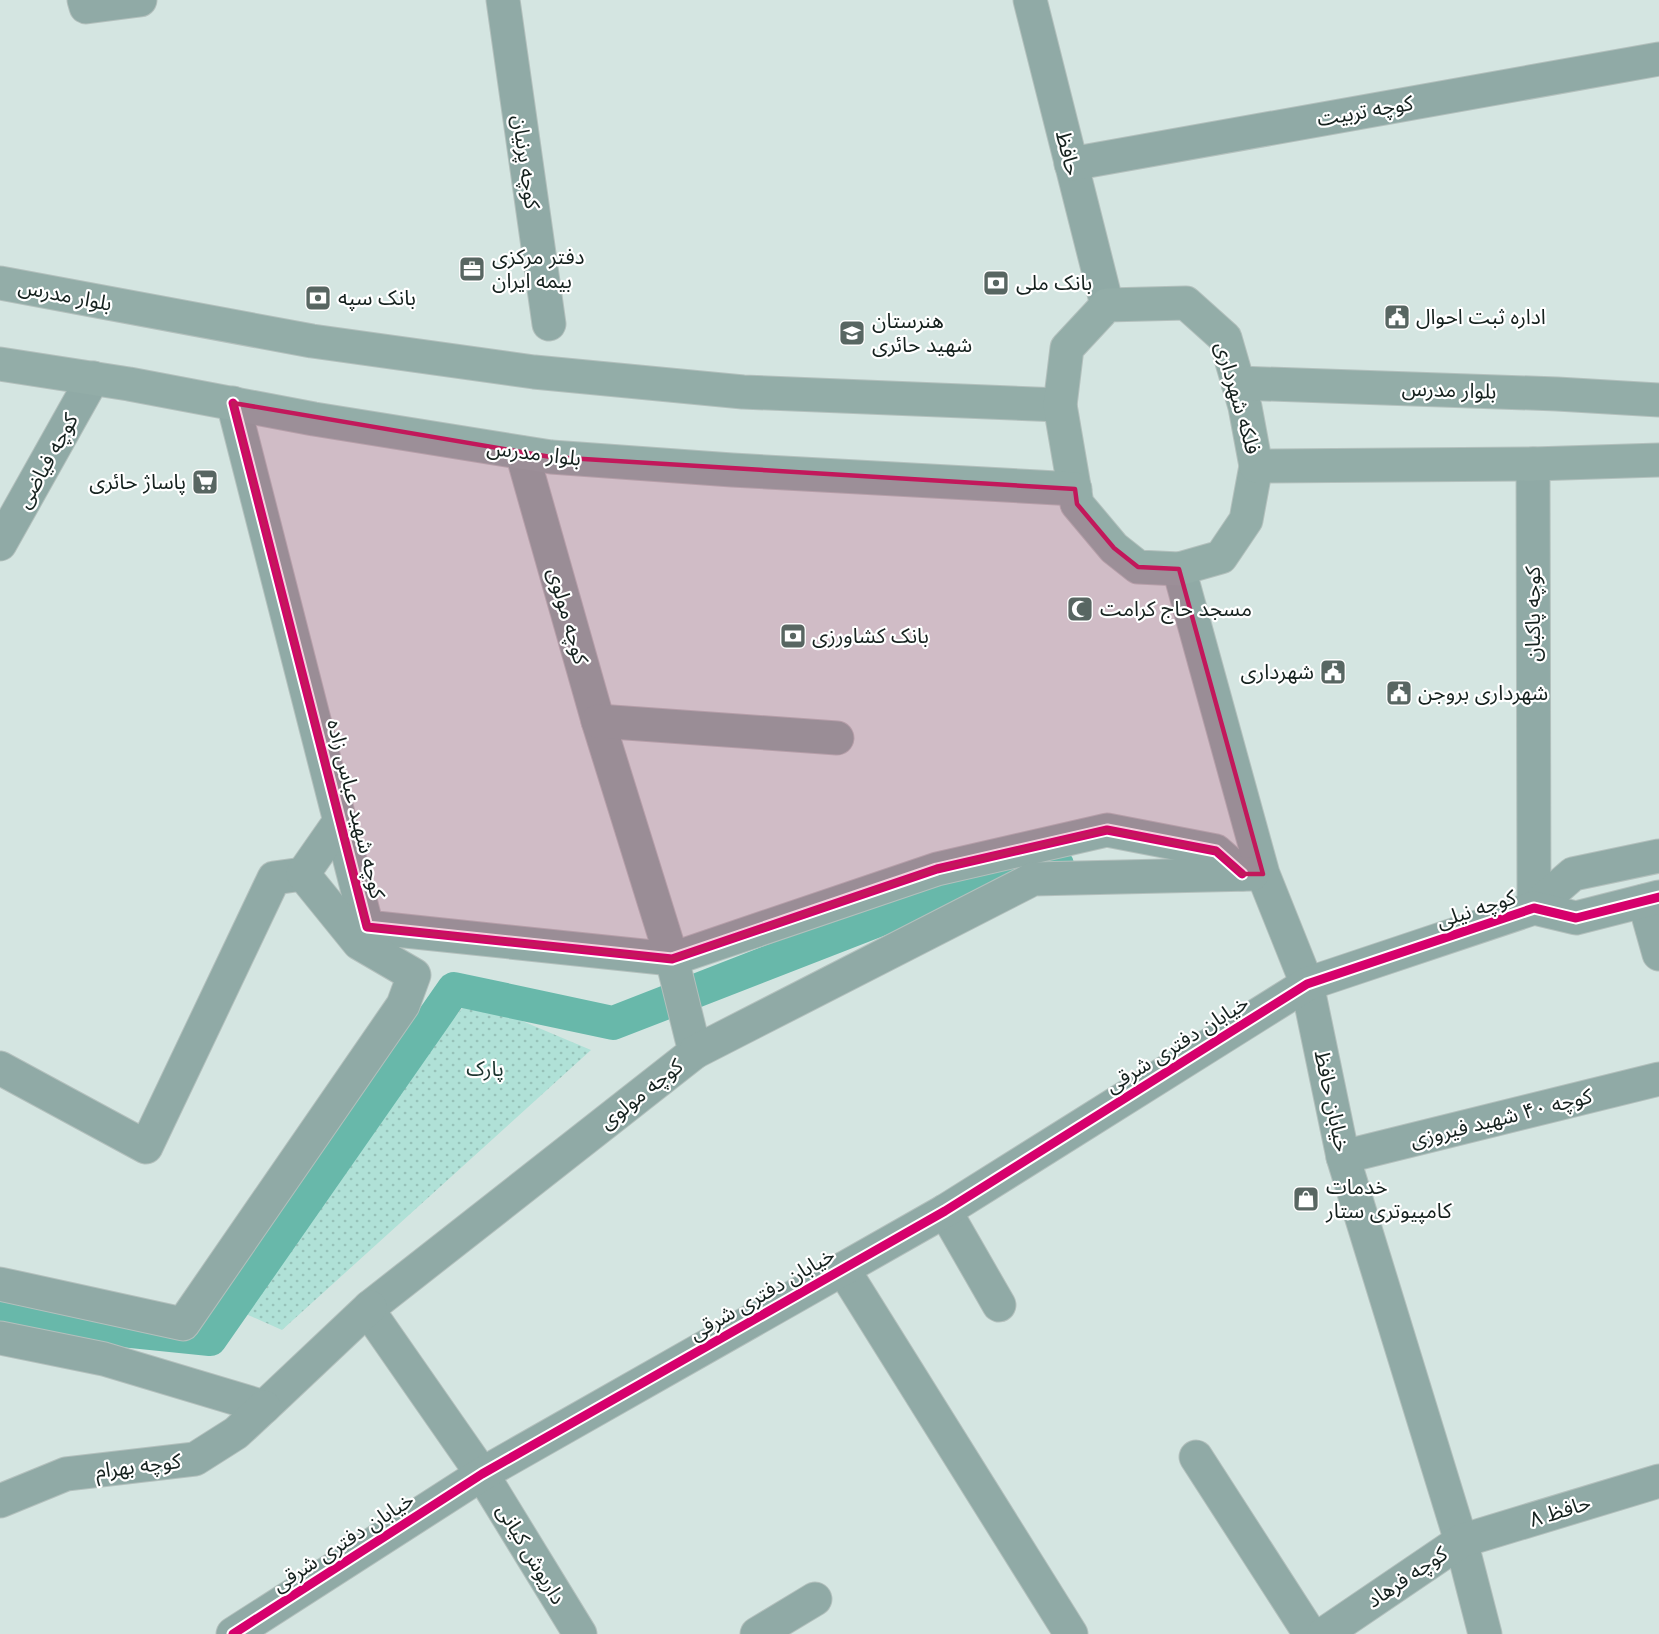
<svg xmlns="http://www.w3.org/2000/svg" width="1659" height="1634" font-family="'DM Sans','Noto Sans Arabic',sans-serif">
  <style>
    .grass { fill: url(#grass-dots) }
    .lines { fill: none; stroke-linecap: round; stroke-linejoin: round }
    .canal { stroke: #68b8aa; stroke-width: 34 }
    .minor-casing { stroke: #b3c0bd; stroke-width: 35 }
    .major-casing { stroke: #b3c0bd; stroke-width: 35 }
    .minor { stroke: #90aaa6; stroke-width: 33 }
    .major { stroke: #93ada8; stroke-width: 33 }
    .cycleway-casing { stroke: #fff; stroke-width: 13 }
    .cycleway { stroke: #d6006c; stroke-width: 9 }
    .marked { fill: #c2185b; fill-opacity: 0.2; stroke: #c2185b; stroke-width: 4.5; stroke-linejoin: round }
    .labels { text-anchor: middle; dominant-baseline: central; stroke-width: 4.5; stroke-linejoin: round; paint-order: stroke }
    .street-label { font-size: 21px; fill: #15211e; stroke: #fff }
    .poi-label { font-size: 21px; fill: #15211e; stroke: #fff; text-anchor: start }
    .park-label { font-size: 21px; fill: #1c342f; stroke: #fff }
  </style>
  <defs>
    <pattern id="grass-dots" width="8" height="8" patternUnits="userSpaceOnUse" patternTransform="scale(1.5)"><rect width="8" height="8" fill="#b0e1d7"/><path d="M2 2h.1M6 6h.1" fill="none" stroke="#96c1b8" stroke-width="1.8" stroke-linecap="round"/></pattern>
  </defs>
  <rect width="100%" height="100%" fill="#d4e5e1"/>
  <!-- grass -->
  <path class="grass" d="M470 999 591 1050 282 1330 217 1301Z"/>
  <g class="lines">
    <!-- canal -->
    <path class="canal" d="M0 1314 24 1320 210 1339 454 989 613 1023 1017 866 1057 865"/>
    <defs>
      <g id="minor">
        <path d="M84 0 86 7 140 0"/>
        <path d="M503 0 549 324"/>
        <path d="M1030 0 1107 305"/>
        <path d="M1071 164 1659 59"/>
        <path d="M233 403 367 927 672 959 937 869 1107 830 1216 851 1242 874"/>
        <path d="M522 453 598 721 672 959 695 1052 370 1307V1313L482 1474 580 1634"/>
        <path d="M1533 464 1534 908"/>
        <path d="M0 544 93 378"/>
        <path d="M1179 569 1263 874 1307 984 1343 1157 1461 1541 1485 1634"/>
        <path d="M598 721 837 738"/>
        <path d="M1644 901 1659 954"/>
        <path d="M1534 908 1573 874 1659 856"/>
        <path d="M695 1052 1033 879 1252 874"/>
        <path d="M0 1068 146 1147 274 878 303 874"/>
        <path d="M1343 1157 1659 1079"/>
        <path d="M945 1211 999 1305"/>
        <path d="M843 1269 1071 1634"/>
        <path d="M0 1284 183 1324 403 1005 414 975 359 943 303 874 340 821"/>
        <path d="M0 1338 104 1359 264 1407 370 1307"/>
        <path d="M1196 1457 1310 1634"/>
        <path d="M0 1501 66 1474 195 1459 236 1433 264 1407"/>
        <path d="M233 1634 482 1474 945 1211 1307 984 1534 908 1576 918 1659 897"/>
        <path d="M757 1634 815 1599"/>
        <path d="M1324 1634 1461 1541 1659 1481"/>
      </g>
      <g id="major">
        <path d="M0 283 312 341 534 372 743 392 1060 405"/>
        <path d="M1186 303 1225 338 1245 407 1256 466 1246 520 1221 557 1179 569 1138 567 1114 548 1077 504 1060 405 1067 348 1107 305Z"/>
        <path d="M0 364 129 384 314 419 551 457 732 470 1075 489"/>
        <path d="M1238 383 1557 394 1659 400"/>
        <path d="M1256 466 1533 464 1659 460"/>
      </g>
    </defs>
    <!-- minor casing -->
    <use href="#minor" class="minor-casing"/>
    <!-- major casing -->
    <use href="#major" class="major-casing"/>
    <!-- minor -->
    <use href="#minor" class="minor"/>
    <!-- major -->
    <use href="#major" class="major"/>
    <defs>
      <g id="cycleway">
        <path d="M233 403 367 927 672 959 937 869 1107 830 1216 851 1242 874"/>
        <path d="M233 1634 482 1474 945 1211 1307 984 1534 908 1576 918 1659 897"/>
      </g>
    </defs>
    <!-- cycleway casing -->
    <use href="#cycleway" class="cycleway-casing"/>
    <!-- cycleway -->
    <use href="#cycleway" class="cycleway"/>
  </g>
  <!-- marked area -->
  <path class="marked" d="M233 403 551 457 1075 489 1077 504 1114 548 1138 567 1179 569 1263 874H1242L1216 851 1107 830 937 869 672 959 367 927Z"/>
  <!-- icons -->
  <defs>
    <symbol id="office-square" viewBox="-11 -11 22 22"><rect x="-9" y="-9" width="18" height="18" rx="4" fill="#586662" stroke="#fff"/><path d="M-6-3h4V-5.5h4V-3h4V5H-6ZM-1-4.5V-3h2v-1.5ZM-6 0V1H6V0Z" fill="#fff"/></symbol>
    <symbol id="bank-square" viewBox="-11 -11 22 22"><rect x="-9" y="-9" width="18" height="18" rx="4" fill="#586662" stroke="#fff"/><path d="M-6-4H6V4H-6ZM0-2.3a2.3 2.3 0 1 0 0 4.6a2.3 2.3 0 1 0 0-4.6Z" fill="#fff"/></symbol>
    <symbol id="civic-square" viewBox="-11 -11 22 22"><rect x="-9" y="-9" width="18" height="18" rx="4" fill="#586662" stroke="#fff"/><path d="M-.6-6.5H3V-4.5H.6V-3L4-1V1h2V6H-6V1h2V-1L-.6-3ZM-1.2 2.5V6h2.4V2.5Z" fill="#fff"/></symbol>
    <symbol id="school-square" viewBox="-11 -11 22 22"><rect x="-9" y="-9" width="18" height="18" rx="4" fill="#586662" stroke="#fff"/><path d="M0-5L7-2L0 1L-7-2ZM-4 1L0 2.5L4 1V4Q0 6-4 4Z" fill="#fff"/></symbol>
    <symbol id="supermarket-square" viewBox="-11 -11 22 22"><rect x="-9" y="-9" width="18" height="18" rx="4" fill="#586662" stroke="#fff"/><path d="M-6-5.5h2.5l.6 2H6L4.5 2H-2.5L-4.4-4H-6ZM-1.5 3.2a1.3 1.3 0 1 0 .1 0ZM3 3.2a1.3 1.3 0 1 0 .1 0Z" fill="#fff"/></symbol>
    <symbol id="mosque-square" viewBox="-11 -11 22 22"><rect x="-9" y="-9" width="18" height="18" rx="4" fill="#586662" stroke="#fff"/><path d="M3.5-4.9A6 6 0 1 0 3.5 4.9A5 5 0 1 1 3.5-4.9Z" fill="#fff"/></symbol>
    <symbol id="shop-square" viewBox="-11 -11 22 22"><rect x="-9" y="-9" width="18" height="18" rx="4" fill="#586662" stroke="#fff"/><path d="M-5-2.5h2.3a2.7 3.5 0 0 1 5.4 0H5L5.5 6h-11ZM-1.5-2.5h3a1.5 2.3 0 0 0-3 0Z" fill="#fff"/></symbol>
  </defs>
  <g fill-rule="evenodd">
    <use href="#office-square" x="457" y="254" width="30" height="30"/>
    <use href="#bank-square" x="981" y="268" width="30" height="30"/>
    <use href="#bank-square" x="303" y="283" width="30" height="30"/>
    <use href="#civic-square" x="1382" y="302" width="30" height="30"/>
    <use href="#school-square" x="837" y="318" width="30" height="30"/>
    <use href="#supermarket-square" x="190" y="467" width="30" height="30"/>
    <use href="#mosque-square" x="1065" y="594" width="30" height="30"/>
    <use href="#bank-square" x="778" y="621" width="30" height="30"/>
    <use href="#civic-square" x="1318" y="657" width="30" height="30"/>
    <use href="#civic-square" x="1384" y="678" width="30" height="30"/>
    <use href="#shop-square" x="1291" y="1184" width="30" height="30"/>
  </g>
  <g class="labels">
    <!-- street labels -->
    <g class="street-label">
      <text transform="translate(1365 111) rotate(-10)">کوچه تربیت</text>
      <text transform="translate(1068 153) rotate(76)">حافظ</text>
      <text transform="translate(526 162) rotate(82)">کوچه پرنیان</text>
      <text transform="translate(65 295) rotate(11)">بلوار مدرس</text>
      <text transform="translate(1449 390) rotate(2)">بلوار مدرس</text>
      <text transform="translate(1238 398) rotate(74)">فلکه شهرداری</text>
      <text transform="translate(534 453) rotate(7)">بلوار مدرس</text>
      <text transform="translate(47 461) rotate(-61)">کوچه فیاضی</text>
      <text transform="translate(1533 614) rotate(-90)">کوچه پاکبان</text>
      <text transform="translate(568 616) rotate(74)">کوچه مولوی</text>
      <text transform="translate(356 809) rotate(76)">کوچه شهید عباس زاده</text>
      <text transform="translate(1476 909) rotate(-18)">کوچه نیلی</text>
      <text transform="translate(1177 1044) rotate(-32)">خیابان دفتری شرقی</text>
      <text transform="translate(641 1094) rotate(-38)">کوچه مولوی</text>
      <text transform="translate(1332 1101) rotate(78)">خیابان حافظ</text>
      <text transform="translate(1501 1118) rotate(-14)">کوچه ۴۰ شهید فیروزی</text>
      <text transform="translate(762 1294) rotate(-30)">خیابان دفتری شرقی</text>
      <text transform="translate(138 1466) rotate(-7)">کوچه بهرام</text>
      <text transform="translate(1560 1511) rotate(-17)">حافظ ۸</text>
      <text transform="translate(343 1542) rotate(-33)">خیابان دفتری شرقی</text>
      <text transform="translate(531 1554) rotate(59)">داریوش کیانی</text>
      <text transform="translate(1407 1577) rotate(-34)">کوچه فرهاد</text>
    </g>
    <!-- poi labels -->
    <g class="poi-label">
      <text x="492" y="257">دفتر مرکزی<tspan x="492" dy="24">بیمه ایران</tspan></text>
      <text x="1016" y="283">بانک ملی</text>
      <text x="338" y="298">بانک سپه</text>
      <text x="1416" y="317">اداره ثبت احوال</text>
      <text x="872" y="321">هنرستان<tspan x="872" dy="24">شهید حائری</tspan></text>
      <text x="186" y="482" text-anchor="end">پاساژ حائری</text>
      <text x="1100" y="609">مسجد حاج کرامت</text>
      <text x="812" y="636">بانک کشاورزی</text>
      <text x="1314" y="672" text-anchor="end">شهرداری</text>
      <text x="1418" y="693">شهرداری بروجن</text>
      <text x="1326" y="1187">خدمات<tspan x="1326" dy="24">کامپیوتری ستار</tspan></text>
    </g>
    <!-- park labels -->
    <g class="park-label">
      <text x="485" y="1069">پارک</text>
    </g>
  </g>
</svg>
